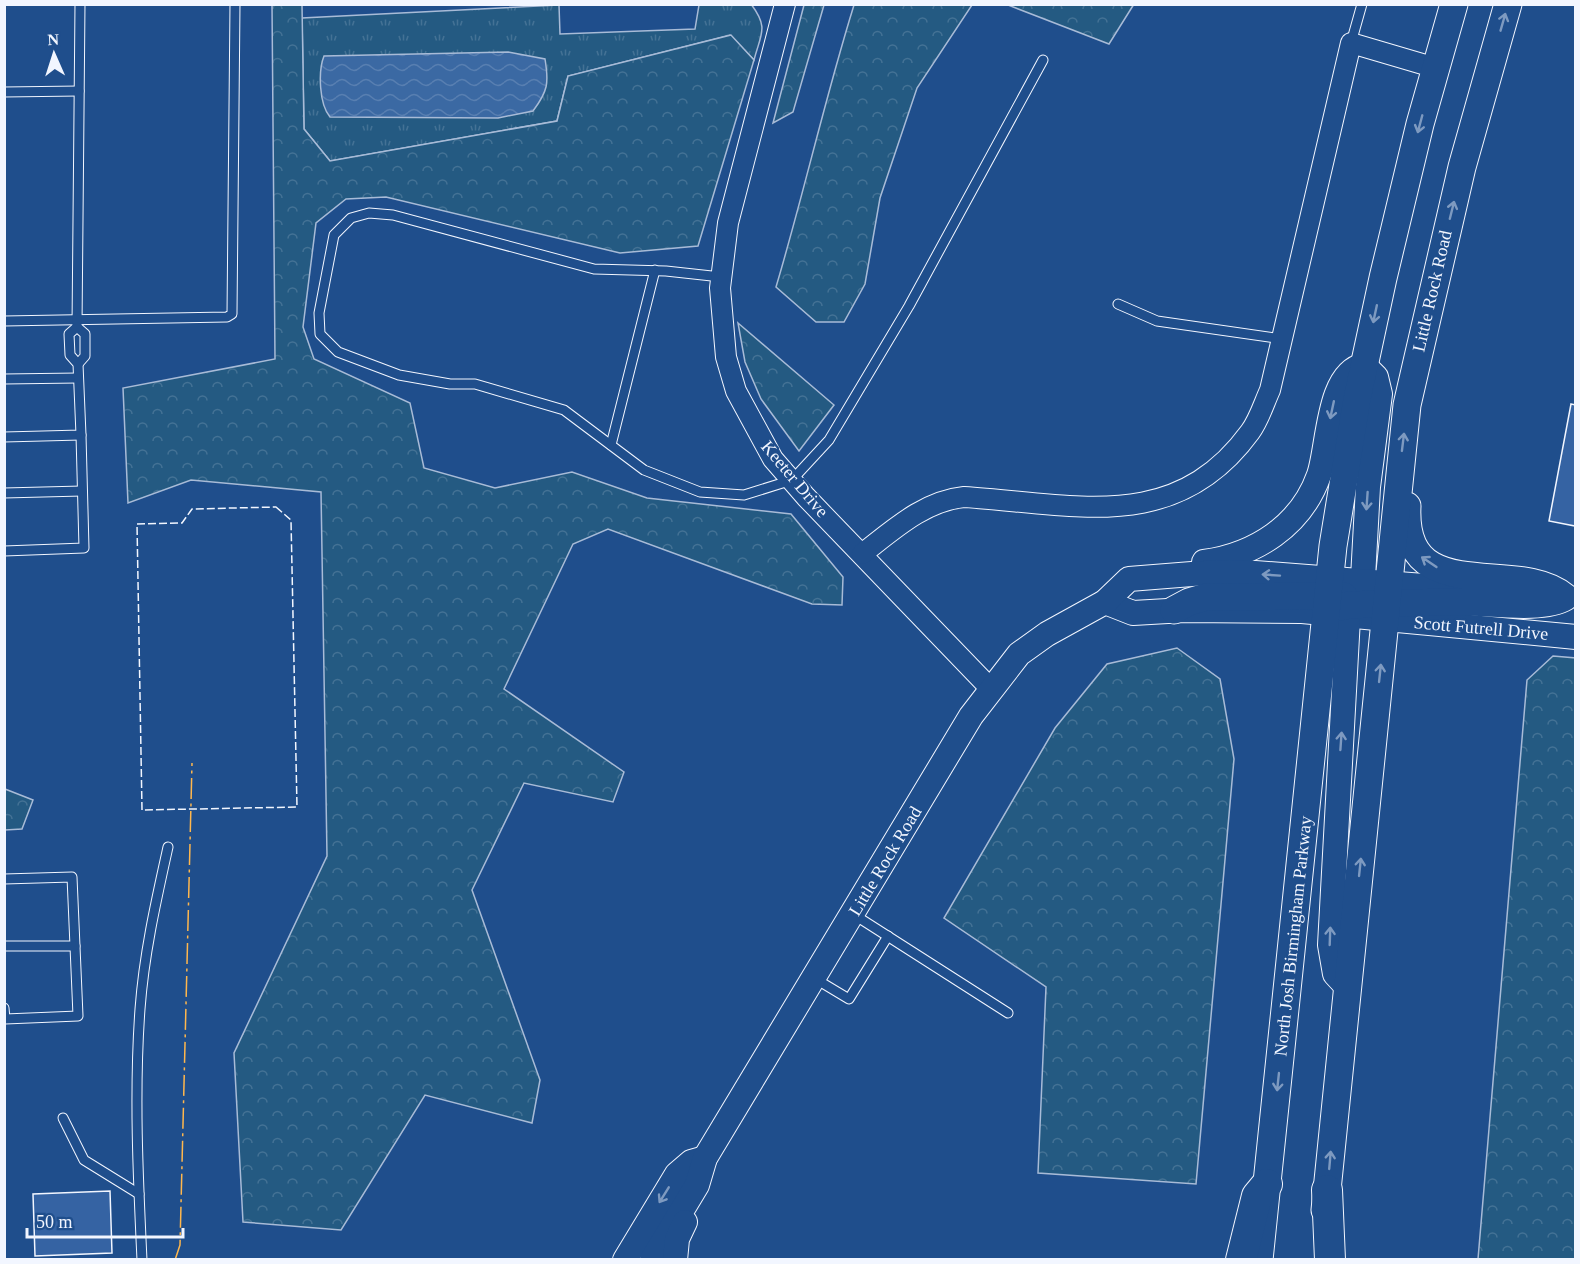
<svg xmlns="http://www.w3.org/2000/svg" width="1580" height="1264" font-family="Georgia,serif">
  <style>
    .grass { fill: url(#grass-tufts); stroke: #a8bbd7; stroke-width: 1.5 }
    .forest { fill: url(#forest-crowns); stroke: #a8bbd7; stroke-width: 1.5 }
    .water { fill: url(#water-waves); stroke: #a8bbd7; stroke-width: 1.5 }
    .building { fill: #3563a3; stroke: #f2f6ff; stroke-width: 1.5 }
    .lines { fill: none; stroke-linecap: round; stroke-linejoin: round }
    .service-casing { stroke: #f2f6ff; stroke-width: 11 }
    .minor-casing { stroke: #f2f6ff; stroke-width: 22 }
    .tertiary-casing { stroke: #f2f6ff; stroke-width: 26 }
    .secondary-casing { stroke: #f2f6ff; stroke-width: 29 }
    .primary-casing { stroke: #f2f6ff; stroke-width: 32 }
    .service { stroke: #1f4e8c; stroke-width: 9 }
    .minor { stroke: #1f4e8c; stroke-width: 20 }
    .tertiary { stroke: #1f4e8c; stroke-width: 24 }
    .secondary { stroke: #1f4e8c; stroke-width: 27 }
    .primary { stroke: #1f4e8c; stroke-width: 30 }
    .fence { stroke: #f2f6ff; stroke-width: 1.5; stroke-dasharray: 8 3; stroke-linecap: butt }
    .power { stroke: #ffb74d; stroke-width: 1.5; stroke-dasharray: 21 4.5 3 4.5; stroke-linecap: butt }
    .oneway { stroke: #7e9ac0 }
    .labels { text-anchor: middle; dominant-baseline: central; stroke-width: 4.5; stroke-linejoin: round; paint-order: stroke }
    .street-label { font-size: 18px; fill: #f2f6ff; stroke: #1f4e8c }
  </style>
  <defs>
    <pattern id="grass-tufts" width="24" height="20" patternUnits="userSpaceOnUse" patternTransform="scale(1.5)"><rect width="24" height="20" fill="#245a82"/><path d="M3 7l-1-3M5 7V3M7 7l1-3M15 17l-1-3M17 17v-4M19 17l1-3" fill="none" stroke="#447295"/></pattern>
    <pattern id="forest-crowns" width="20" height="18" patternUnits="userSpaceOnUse" patternTransform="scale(1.5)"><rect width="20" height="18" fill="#245a82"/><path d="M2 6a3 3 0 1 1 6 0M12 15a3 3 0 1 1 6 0" fill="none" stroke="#447295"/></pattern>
    <pattern id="water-waves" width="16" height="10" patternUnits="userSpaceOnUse" patternTransform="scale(1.5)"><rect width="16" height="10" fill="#3b69a3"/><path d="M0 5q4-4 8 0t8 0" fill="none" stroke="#587fb1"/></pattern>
  </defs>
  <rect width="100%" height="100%" fill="#1f4e8c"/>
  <!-- grass -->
  <path class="grass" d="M751 4C769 28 761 33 754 60L730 35 568 76 557 121 330 161 304 129 302 18 559 5 560 34 695 29 699 5Z"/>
  <!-- forest -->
  <g class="forest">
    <path d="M1134 4 1109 44 1008 5V4Z"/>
    <path d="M272 5H302L304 129 330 161 557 121 568 76 731 35 754 60 698 246 620 253 386 197 346 199 316 223 303 327 314 359 410 403 424 468 495 488 572 472 647 498 791 514 843 577 842 605 812 604 608 529 573 544 504 689 624 772 613 802 524 783 472 890 540 1080 532 1123 425 1095 341 1230 243 1222 234 1053 327 856 321 492 191 480 128 503 123 388 275 359Z"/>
    <path d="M804 5H824L793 112 773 123Z"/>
    <path d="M854 5H972L917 88 880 198 865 284 844 322H816L776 287C804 193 825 98 854 5Z"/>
    <path d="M738 323 834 405 799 451 761 399 745 362Z"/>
    <path d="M1177 648 1220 679 1234 759 1196 1184 1038 1173 1046 987 944 918 1055 728 1107 664Z"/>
    <path d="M1553 656 1576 658 1575 1259H1478L1527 680Z"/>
    <path d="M5 789 33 800 22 829 5 830Z"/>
  </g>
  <!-- water -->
  <path class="water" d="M508 52 545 59C549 83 548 91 533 111L498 118 330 117C319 104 318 71 324 56Z"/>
  <!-- building -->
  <g class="building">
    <path d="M1571 404 1576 405 1575 526 1549 521Z"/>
    <path d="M110 1191 112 1253 35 1256 33 1194Z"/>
  </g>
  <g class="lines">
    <defs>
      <g id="service">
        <path d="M1351 43 1362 4"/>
        <path d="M4 92 79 91"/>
        <path d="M721 277 666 271 594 269 393 215 369 213 351 218 334 235 319 313 320 334 338 352 399 375 450 384H475L564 410 644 470 700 492 744 495 792 480 829 440 909 306 1043 60"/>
        <path d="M1118 304 1157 321 1282 339"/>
        <path d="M4 321 227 317 232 314 235 4"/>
        <path d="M78 364 85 356V334L77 327 80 4"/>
        <path d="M4 379 78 378"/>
        <path d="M4 437 81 435 78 364 70 355 69 334 77 327"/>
        <path d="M611 445 655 270"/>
        <path d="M4 493 82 491"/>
        <path d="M4 551 84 548 81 435"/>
        <path d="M4 879 72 877 78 1016 5 1019 4 1008"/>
        <path d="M853 914 1008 1013"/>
        <path d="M4 946H75"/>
        <path d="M814 978 849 999 888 936"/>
        <path d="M63 1118 84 1160 139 1194"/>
        <path d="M142 1260C138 1176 134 1092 140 1009 144 954 156 901 168 847"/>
      </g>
      <g id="minor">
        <path d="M785 4 728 223 720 288 726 357 736 391 773 459 806 497 990 688"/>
        <path d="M862 554C893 530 924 501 964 497 1074 504 1175 535 1250 432 1259 420 1264 403 1270 390L1351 43 1436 68"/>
      </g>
      <g id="tertiary">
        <path d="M1204 562C1255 555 1301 526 1319 475 1329 446 1327 373 1364 365L1376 377 1380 394 1368 487 1362 596"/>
        <path d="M1105 602 1133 613 1185 610 1302 611 1576 637"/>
        <path d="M1348 988 1335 974 1330 945 1349 600"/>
        <path d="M625 1260 677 1174 691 1162 705 1158"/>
        <path d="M652 1260 697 1185 705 1158 971 716 1019 654 1047 634 1105 602 1129 579 1217 572 1255 573 1488 591"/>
        <path d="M675 1260 677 1239 685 1222"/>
      </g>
      <g id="secondary">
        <path d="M1174 610 1189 602 1206 597 1344 596"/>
        <path d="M1327 613 1331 609 1349 605C1387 603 1426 602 1464 602 1490 602 1544 610 1565 597 1517 556 1402 611 1407 506"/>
        <path d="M1325 1210 1407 405 1462 167 1508 4"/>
        <path d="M1259 1260 1333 546 1357 399 1383 278 1420 124 1454 4"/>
      </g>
      <g id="primary">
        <path d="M1327 1190 1330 1260"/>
        <path d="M1241 1260 1257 1196 1267 1184"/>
      </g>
    </defs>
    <!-- service casing -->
    <use href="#service" class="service-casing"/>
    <!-- minor casing -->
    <use href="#minor" class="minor-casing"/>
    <!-- tertiary casing -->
    <use href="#tertiary" class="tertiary-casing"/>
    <!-- secondary casing -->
    <use href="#secondary" class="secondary-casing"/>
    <!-- primary casing -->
    <use href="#primary" class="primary-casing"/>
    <!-- service -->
    <use href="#service" class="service"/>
    <!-- minor -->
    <use href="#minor" class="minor"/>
    <!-- tertiary -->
    <use href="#tertiary" class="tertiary"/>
    <!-- secondary -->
    <use href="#secondary" class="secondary"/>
    <!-- primary -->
    <use href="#primary" class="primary"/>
    <!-- fence -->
    <path class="fence" d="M276 507 291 520 297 807 142 810 137 524 182 523 192 509Z"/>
    <!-- power -->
    <path class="power" d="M175 1260 180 1245 192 763"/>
  </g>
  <!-- one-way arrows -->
  <defs><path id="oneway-shaft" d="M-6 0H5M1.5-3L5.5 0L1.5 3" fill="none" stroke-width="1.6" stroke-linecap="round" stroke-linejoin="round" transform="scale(1.5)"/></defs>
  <g class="oneway">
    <use href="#oneway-shaft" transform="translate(1503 22) rotate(-74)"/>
    <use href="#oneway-shaft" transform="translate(1420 124) rotate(105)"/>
    <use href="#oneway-shaft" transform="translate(1452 210) rotate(-76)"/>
    <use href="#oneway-shaft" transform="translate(1375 314) rotate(102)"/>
    <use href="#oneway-shaft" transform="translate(1332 410) rotate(102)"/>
    <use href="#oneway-shaft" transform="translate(1403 442) rotate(-83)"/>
    <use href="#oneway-shaft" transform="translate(1367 501) rotate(94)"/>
    <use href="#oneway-shaft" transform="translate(1429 562) rotate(-146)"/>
    <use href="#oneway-shaft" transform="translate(1271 575) rotate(-176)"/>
    <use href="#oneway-shaft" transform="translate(1380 673) rotate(-84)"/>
    <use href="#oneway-shaft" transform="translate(1341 741) rotate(-86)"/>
    <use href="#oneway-shaft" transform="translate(1360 867) rotate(-84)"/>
    <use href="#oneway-shaft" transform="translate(1330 936) rotate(-88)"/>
    <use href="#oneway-shaft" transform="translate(1278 1082) rotate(96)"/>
    <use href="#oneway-shaft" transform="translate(1330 1160) rotate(-85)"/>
    <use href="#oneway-shaft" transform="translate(664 1195) rotate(122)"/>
  </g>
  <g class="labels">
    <!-- street labels -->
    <g class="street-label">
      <text transform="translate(1432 291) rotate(-77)">Little Rock Road</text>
      <text transform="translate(795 479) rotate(50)">Keeter Drive</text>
      <text transform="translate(1481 628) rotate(5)">Scott Futrell Drive</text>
      <text transform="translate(885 861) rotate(-59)">Little Rock Road</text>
      <text transform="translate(1293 936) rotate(-84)">North Josh Birmingham Parkway</text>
    </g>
  </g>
  <!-- border -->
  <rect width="1580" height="1264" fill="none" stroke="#f2f6ff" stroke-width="12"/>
  <!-- north arrow -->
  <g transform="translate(54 54) rotate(357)" stroke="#1f4e8c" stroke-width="4.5" paint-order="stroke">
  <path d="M0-4.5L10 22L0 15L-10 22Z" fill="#f2f6ff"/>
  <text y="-9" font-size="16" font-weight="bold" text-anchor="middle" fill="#f2f6ff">N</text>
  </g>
  <!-- scale -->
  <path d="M27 1228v9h156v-9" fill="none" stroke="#f2f6ff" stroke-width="3"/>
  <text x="36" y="1228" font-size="18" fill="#f2f6ff" stroke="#1f4e8c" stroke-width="4.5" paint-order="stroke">50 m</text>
</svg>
